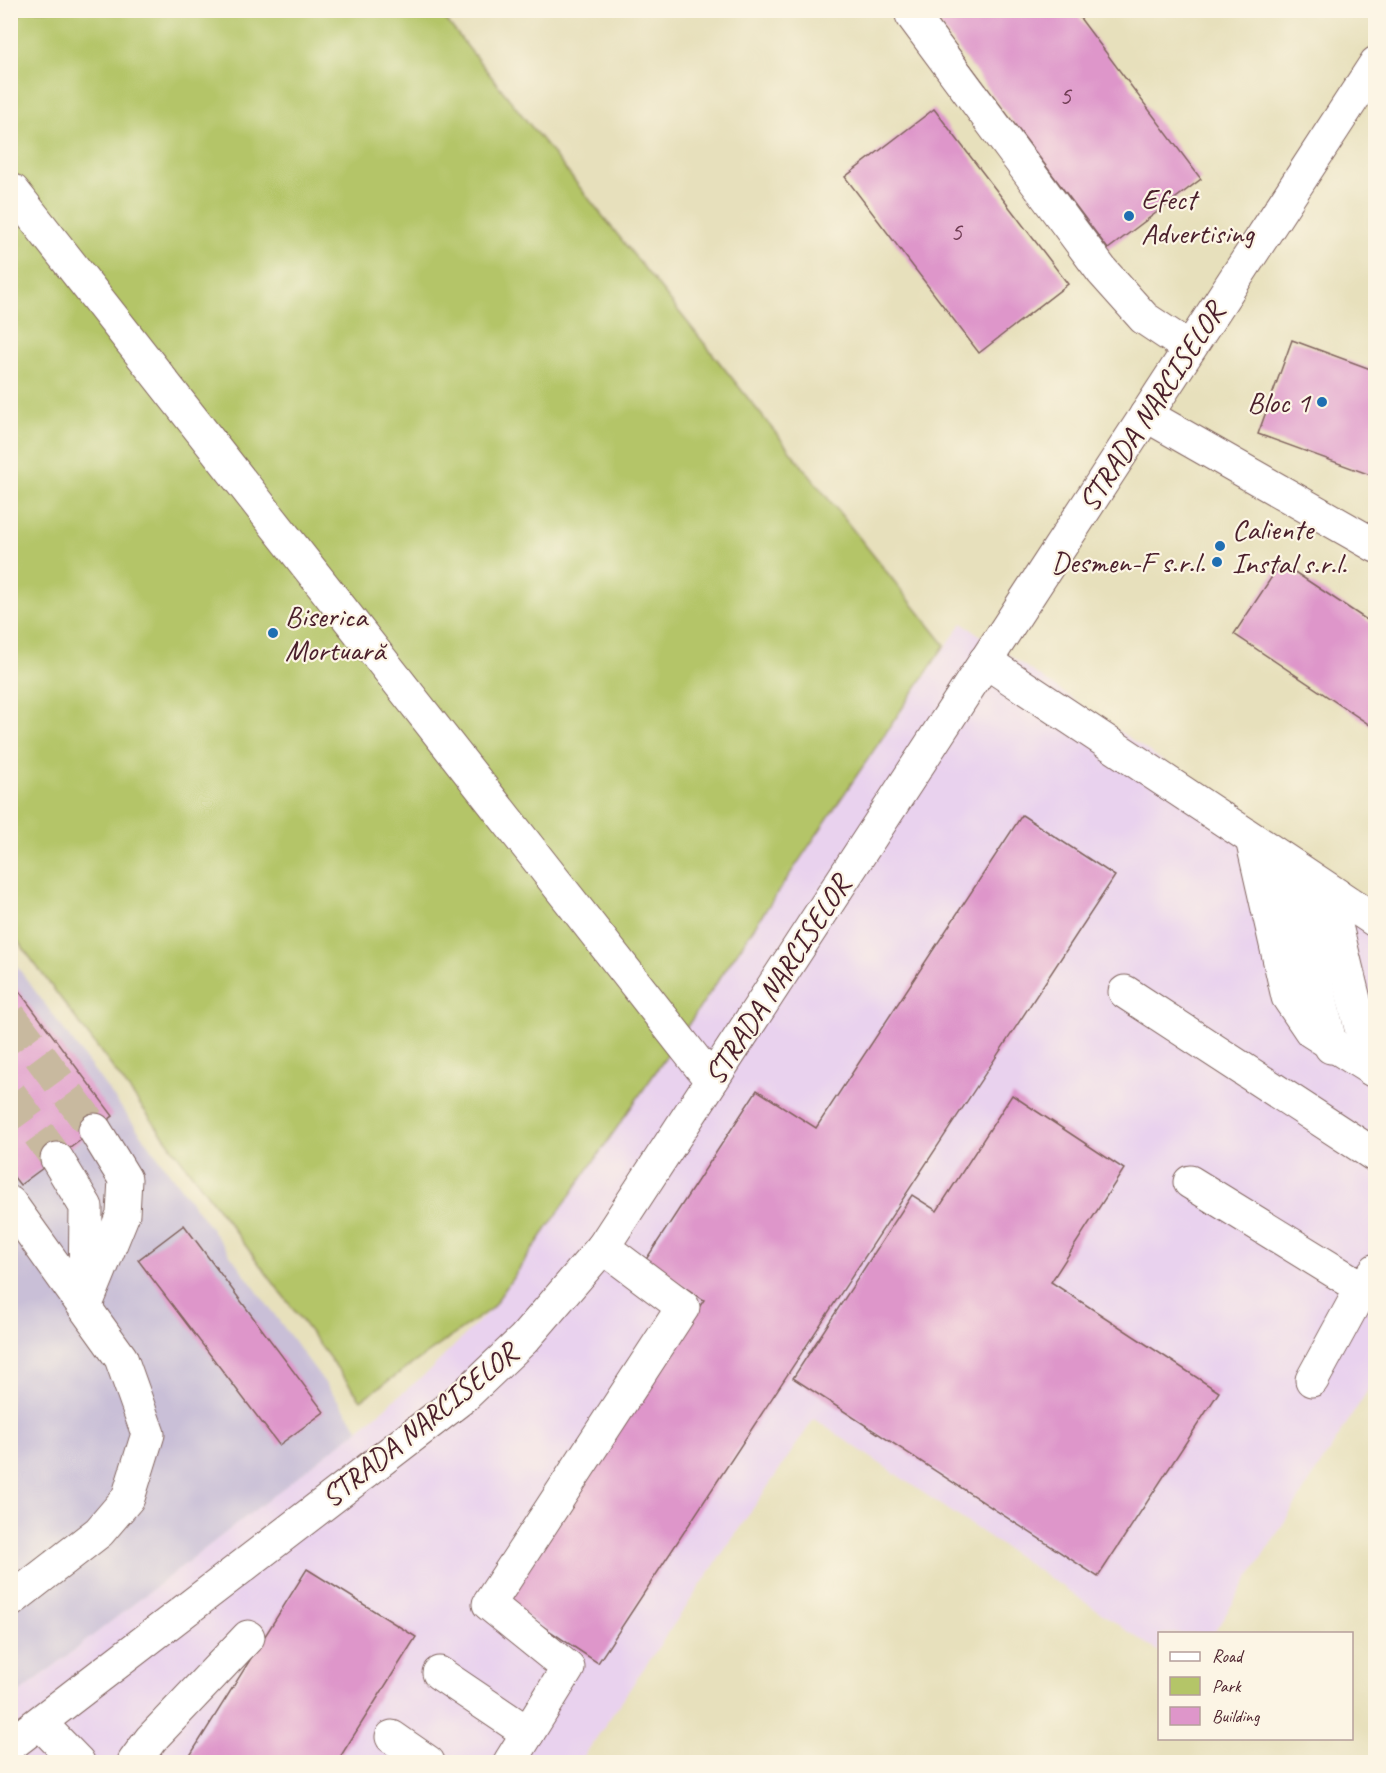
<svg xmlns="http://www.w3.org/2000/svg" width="1386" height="1773" font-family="Caveat,sans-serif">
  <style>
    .built { fill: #e9d2ee }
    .industrial { fill: #c9bfd7 }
    .green { fill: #b4c568; stroke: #7f724a; stroke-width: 1.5 }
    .building { fill: #de96ca }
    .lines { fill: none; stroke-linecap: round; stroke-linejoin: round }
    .minor-tunnel { stroke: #c8b99f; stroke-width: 33; stroke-dasharray: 33 16; stroke-linecap: butt }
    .minor-casing { stroke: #81635e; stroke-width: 35 }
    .minor { stroke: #fff; stroke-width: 33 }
    .poi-dot { fill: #1f6fb2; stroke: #fcf5e5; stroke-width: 2 }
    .labels { text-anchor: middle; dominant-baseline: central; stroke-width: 4.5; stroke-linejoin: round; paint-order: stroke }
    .number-label { font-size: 27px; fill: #6f3d53 }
    .poi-label { font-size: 30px; fill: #4a1f2b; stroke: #fcf5e5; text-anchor: start }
    .street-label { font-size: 30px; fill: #4a1f2b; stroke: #fcf5e5 }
  </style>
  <rect width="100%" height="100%" fill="#fcf5e5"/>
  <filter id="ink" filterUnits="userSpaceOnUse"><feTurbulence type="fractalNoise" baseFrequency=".0167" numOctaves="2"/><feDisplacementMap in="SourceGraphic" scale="12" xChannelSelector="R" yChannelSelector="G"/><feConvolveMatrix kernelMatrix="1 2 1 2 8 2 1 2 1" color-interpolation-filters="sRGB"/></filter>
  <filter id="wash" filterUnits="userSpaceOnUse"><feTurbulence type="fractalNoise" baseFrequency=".008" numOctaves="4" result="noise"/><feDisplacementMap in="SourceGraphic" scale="24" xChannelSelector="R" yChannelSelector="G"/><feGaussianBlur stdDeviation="1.35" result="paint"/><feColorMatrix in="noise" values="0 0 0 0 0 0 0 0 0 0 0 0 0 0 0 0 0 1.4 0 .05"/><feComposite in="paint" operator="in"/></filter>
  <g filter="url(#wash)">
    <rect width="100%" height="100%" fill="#e7e0bc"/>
    <!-- built -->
    <path class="built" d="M962 623 1375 907V1379L1214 1633 1160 1634 1159 1652 814 1419 580 1762H11V1699L359 1429 429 1371 492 1308Z"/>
    <!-- industrial -->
    <path class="industrial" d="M10 957 359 1429 11 1699H10Z"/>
    <!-- green -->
    <path class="green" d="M25 10 439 11 945 645 684 1031 492 1308 361 1400 11 932V23Z"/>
    <g id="blocks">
      <!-- building -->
      <g class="building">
        <path d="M929 10H1074L1201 179 1108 249Z"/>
        <path d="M934 109 1068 284 979 353 845 177Z"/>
        <path d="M1292 340 1376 371V477L1258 434Z"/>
        <path d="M1281 563 1376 626V729L1234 634Z"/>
        <path d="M1022 815 1115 876 598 1663 506 1602 704 1300 645 1261 757 1090 816 1128Z"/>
        <path d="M10 979 113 1116 20 1185 10 1172Z"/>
        <path d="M1012 1095 1124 1169 1051 1282 1219 1392 1098 1577 793 1378 912 1195 937 1211Z"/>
        <path d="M184 1225 324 1412 279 1445 138 1260Z"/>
        <path d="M307 1569 416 1637 337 1762H186Z"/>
      </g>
    </g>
  </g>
  <g filter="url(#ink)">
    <use href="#blocks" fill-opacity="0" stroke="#81635e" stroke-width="1.5"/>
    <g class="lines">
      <!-- minor-tunnel -->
      <g class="minor-tunnel">
        <path d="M10 1016 95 1130"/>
        <path d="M10 1094 57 1159"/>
      </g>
      <defs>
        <g id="minor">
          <path d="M912 15 1102 271 1144 318 1189 348"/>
          <path d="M13 191 711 1080"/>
          <path d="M1146 415 1376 546"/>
          <path d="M985 661 1376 921"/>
          <path d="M1252 839 1288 997 1311 1031 1376 1072"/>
          <path d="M1291 865 1331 1047"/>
          <path d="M1327 889 1371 1069"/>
          <path d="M1125 992 1376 1156"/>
          <path d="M57 1159 86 1207 85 1290"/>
          <path d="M1190 1182 1362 1288"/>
          <path d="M10 1203 121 1358 148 1434 128 1498 99 1532 10 1601"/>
          <path d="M85 1307 123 1214 125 1179 95 1130"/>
          <path d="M1312 1380 1362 1288 1376 1270"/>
          <path d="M439 1673 528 1733"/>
          <path d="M40 1723 78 1762"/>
          <path d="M392 1737 428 1762"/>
          <path d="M10 1745 463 1397 524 1339 603 1247 1376 63"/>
          <path d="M134 1762 151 1739 248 1637"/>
          <path d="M510 1762 568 1668 489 1604 683 1307 603 1247"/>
        </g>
      </defs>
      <!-- minor casing -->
      <use href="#minor" class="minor-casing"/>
      <!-- minor -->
      <use href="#minor" class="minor"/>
    </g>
  </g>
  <!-- markers -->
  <g class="poi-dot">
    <circle cx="1129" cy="216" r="6"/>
    <circle cx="1322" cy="402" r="6"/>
    <circle cx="1220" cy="546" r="6"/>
    <circle cx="1217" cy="562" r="6"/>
    <circle cx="273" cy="633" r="6"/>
  </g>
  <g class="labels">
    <!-- number labels -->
    <g class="number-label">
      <text x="1065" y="95">5</text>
      <text x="956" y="231">5</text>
    </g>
    <!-- poi labels -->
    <g class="poi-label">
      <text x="1141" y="199">Efect<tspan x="1141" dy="34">Advertising</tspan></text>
      <text x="1310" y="402" text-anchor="end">Bloc 1</text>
      <text x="1232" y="529">Caliente<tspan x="1232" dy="34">Instal s.r.l.</tspan></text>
      <text x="1205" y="562" text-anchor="end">Desmen-F s.r.l.</text>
      <text x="285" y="616">Biserica<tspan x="285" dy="34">Mortuară</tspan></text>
    </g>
    <!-- street labels -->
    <g class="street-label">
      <text transform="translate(1151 407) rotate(-57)">STRADA NARCISELOR</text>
      <text transform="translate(777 980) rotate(-57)">STRADA NARCISELOR</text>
      <text transform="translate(419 1425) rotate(-39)">STRADA NARCISELOR</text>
    </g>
  </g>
  <!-- margin -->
  <rect width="1386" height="1773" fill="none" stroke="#fcf5e5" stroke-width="36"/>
  <!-- legend -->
  <rect x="1158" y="1632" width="195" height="108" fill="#fcf5e5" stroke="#b59f9b" stroke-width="1.5"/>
  <rect x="1170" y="1652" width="30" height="9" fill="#ffffff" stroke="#b59f9b" stroke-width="1.5"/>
  <text x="1212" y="1662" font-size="18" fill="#4a1f2b">Road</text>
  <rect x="1170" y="1677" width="30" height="18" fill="#b4c568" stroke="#b59f9b" stroke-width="1.5"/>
  <text x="1212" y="1692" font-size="18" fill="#4a1f2b">Park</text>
  <rect x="1170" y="1707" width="30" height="18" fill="#de96ca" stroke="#b59f9b" stroke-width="1.5"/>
  <text x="1212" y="1722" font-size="18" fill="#4a1f2b">Building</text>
</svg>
